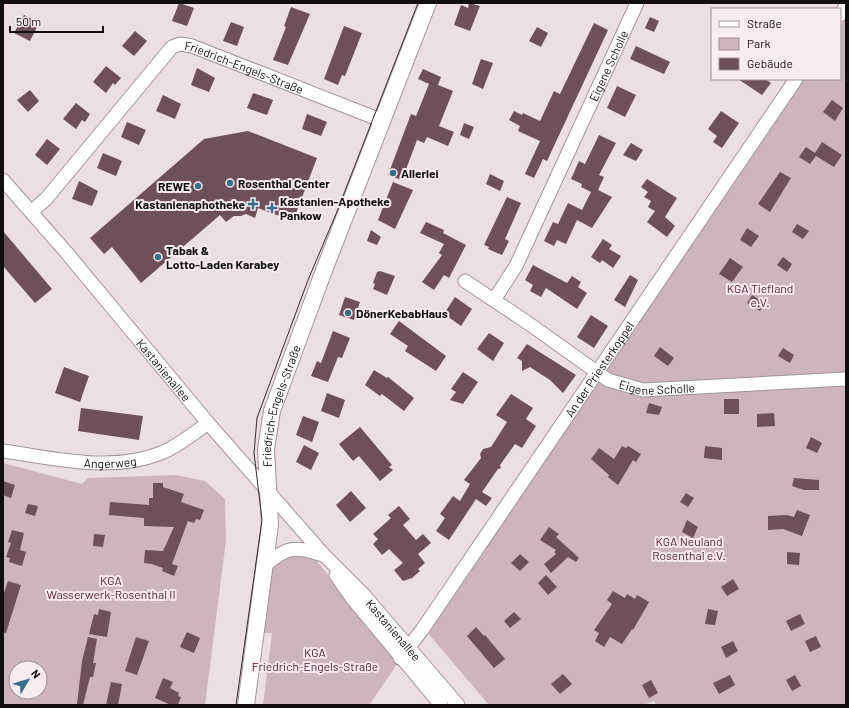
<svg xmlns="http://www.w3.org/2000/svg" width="849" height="708" font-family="Barlow,sans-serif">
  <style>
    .green { fill: #ceb4bc; fill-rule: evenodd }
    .building { fill: #6d5059 }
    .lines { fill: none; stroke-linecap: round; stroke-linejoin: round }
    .minor-casing { stroke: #a19498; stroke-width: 15 }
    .major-casing { stroke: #a19498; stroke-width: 18 }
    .minor { stroke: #fff; stroke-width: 13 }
    .major { stroke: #fff; stroke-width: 16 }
    .tram { stroke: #322b2d; stroke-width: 1 }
    .poi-dot { fill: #357088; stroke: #faebf0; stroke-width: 1.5 }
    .labels { text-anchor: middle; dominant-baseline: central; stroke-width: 4; stroke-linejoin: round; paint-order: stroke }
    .street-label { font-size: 12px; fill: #120d0f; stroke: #faebf0 }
    .poi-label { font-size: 12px; font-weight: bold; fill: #120d0f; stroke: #faebf0; text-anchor: start }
    .park-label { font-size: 12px; fill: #532537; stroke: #faebf0 }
  </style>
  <rect width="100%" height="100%" fill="#eddee2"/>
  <!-- green -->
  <g class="green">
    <path d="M846 17V375L644 387 603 371 804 79H840V26Z"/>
    <path d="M597 380 643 392 846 382V705H656L654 701 643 705H489L426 631Z"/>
    <path d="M3 463 82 484 88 478 176 475 205 481 225 499 226 540 205 705H3ZM16 668H40V692H16Z"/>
    <path d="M295 552 316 560 398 663 369 705H263L272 633H263L266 577 275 560Z"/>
  </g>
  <!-- building -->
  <g class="building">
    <path d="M179 3 194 8 187 26 172 21Z"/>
    <path d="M469 3 480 6 470 31 454 25 461 5 468 8Z"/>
    <path d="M291 7 310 14 288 65 273 60 286 27 284 26Z"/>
    <path d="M24 15 39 23 30 41 14 33Z"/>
    <path d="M650 17 659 21 654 32 645 28Z"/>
    <path d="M231 22 244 27 237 46 223 41Z"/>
    <path d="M594 23 608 30 547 161 543 159 534 178 525 174 540 141 518 131 520 126 509 120 514 111 522 115 523 113 540 121 554 91 560 94Z"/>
    <path d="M344 26 362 33 345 76 342 75 338 85 324 79Z"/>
    <path d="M537 27 548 33 541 47 529 41Z"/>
    <path d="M135 31 147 41 134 56 122 46Z"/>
    <path d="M636 46 670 62 664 74 630 59Z"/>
    <path d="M481 59 493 63 483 89 472 84Z"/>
    <path d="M106 66 121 78 115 85 113 83 106 93 93 82Z"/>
    <path d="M197 68 215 78 209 92 191 85Z"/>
    <path d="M423 69 441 77 438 85 453 91 439 126 454 132 448 146 427 137 424 143 417 140 402 180 388 175 411 114 416 116 429 84 418 79Z"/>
    <path d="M738 79H765L771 83 762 95Z"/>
    <path d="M617 86 636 95 625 117 607 108Z"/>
    <path d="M30 90 39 101 28 112 17 100Z"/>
    <path d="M253 93 273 100 267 115 247 108Z"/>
    <path d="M163 95 181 104 175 119 156 111Z"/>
    <path d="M832 100 843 108 835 121 823 112Z"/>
    <path d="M76 103 90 114 85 122 82 120 76 129 63 119Z"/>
    <path d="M721 111 739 123 722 148 713 142 717 136 708 129Z"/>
    <path d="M307 114 327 122 321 136 302 129Z"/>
    <path d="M127 122 146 130 139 145 121 137Z"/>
    <path d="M464 123 474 127 469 139 460 135Z"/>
    <path d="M248 131 317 158 293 221 258 208 255 218 246 214 241 216H234L226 222 220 215 141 283 112 247 104 254 90 238 204 139Z"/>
    <path d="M599 135 616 143 599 175 604 177 598 190 612 197 592 228 577 220 566 244 557 240 554 246 544 241 553 222 558 224 568 203 582 210 591 192 581 187 582 184 571 179 579 161 585 164Z"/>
    <path d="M47 139 60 149 47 165 35 155Z"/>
    <path d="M822 142 842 155 834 167 816 156 810 164 799 157 806 147 815 153Z"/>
    <path d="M631 143 643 150 636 161 623 155Z"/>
    <path d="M103 153 122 161 116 176 97 168Z"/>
    <path d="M780 172 791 178 770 212 758 204Z"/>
    <path d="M490 174 504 181 500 191 486 184Z"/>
    <path d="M647 179 677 198 665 217 675 226 667 237 647 222 655 211 648 207 651 201 644 197 648 192 641 187Z"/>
    <path d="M79 181 98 191 92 206 72 199Z"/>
    <path d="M393 182 413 190 395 229 378 220Z"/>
    <path d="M507 197 521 203 505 239 509 241 502 255 488 249 489 247 484 245Z"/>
    <path d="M426 222 444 230 443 233 466 245 449 278 444 275 434 290 422 282 442 255 439 253 444 244 420 233Z"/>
    <path d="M797 224 809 231 803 239 792 232Z"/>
    <path d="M747 228 759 236 751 247 740 240Z"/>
    <path d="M371 230 381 237 377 245 367 241Z"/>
    <path d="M3 231 52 289 35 303 3 266Z"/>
    <path d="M603 239 612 245 609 249 621 256 613 268 602 260 600 263 591 257Z"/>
    <path d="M783 257 792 264 787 272 777 265Z"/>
    <path d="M730 258 743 267 732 282 719 274Z"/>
    <path d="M533 265 567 283 572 276 581 282 578 287 587 293 577 309 546 288 541 297 530 291 533 285 525 280Z"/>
    <path d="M380 271 395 276 387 295 373 289 375 284 373 283 377 272Z"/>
    <path d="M630 275 638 280 625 307 614 300Z"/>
    <path d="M752 295 765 303 760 311 747 303Z"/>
    <path d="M345 297 360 302 354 320 339 315Z"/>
    <path d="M455 297 472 309 461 326 444 314Z"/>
    <path d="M591 315 608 326 594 348 577 337Z"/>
    <path d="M399 321 446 356 436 371 405 351 408 346 390 334Z"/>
    <path d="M333 331 350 338 342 358 338 357 328 382 311 376 317 361 321 363Z"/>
    <path d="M489 333 504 343 493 361 477 349Z"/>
    <path d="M527 344 576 375 563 393 550 380 530 367 522 371V361L517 358Z"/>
    <path d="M660 347 674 358 668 366 654 356Z"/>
    <path d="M783 348 794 355 790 363 778 356Z"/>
    <path d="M64 367 89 376 80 402 55 393Z"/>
    <path d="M374 370 387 378 388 377 414 398 404 411 382 394 380 396 365 385Z"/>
    <path d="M463 372 478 382 463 404 450 400 456 392 451 389Z"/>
    <path d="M327 393 345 400 339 418 321 411Z"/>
    <path d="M511 394 533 408 526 419 536 426 522 448 515 444 500 465 501 468 498 469 482 492 492 498 486 506 476 499 449 540 436 531 445 518 440 514 453 496 460 501 470 484 464 480 481 458 480 454 483 449 491 447 507 422 496 415Z"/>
    <rect x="724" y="399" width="15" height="15"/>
    <path d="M649 403 662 407 659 415 646 413Z"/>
    <path d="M81 408 143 416 139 440 78 431Z"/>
    <path d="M774 413 775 426 757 427V414Z"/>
    <path d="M303 416 319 422 312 442 296 435Z"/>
    <path d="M360 427 392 465 389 467 393 470 380 481 359 456 353 461 339 444Z"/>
    <path d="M811 437 822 443 817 453 806 448Z"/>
    <path d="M304 445 319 453 311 470 296 462Z"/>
    <path d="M622 446 626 448 628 446 641 454 636 462 633 460 618 485 608 477 609 475 591 459 599 448 614 459Z"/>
    <path d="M705 446 722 448V460L704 458Z"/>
    <path d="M794 478 819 480V490H804L792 486Z"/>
    <path d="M3 481 15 485 11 498 3 495Z"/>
    <path d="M153 483H163V487L184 494 181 502 204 510 200 520 196 519 194 523 188 521 172 564 178 566 174 576 162 571 163 568 152 564 144 563 145 550 163 551 174 527 144 526V518L109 515 110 502 149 505V498H153Z"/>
    <path d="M351 491 366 508 350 522 336 505Z"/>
    <path d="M686 493 694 498 688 507 680 502Z"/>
    <path d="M28 504 38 506 35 516 25 513Z"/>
    <path d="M399 506 410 519 403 525 416 540 423 534 431 543 418 554 425 563 418 569 420 571 412 578 403 581 394 570 403 563 389 549 382 555 373 544 378 539 373 534 391 518 388 515Z"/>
    <path d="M797 510 810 515 802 536 783 529 768 530V516L787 515 794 517Z"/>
    <path d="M687 520 698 527 693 538 682 532Z"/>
    <path d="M549 527 559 534 556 537 579 558 576 562 568 557 551 573 544 564 556 554 554 552 556 550 540 540Z"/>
    <path d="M12 530 24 533 20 550 26 552 22 566 9 562 10 558 6 557 11 543 8 542Z"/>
    <path d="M94 534 105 535 103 547 93 546Z"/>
    <path d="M787 552 800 553 799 565 787 564Z"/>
    <path d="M520 554 529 562 520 571 511 563Z"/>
    <path d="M546 575 557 587 548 595 538 583Z"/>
    <path d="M733 579 739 589 727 596 721 587Z"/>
    <path d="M8 581 21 585 6 633H3V596Z"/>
    <path d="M613 591 625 598 627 594 635 599 637 595 649 602 633 630 632 629 622 644 610 637 604 647 595 641 599 633 594 630 612 604 607 600Z"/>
    <path d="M99 609 111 612 107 637 89 634 94 614 98 615Z"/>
    <path d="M708 609 718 611 715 625 705 624Z"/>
    <path d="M514 612 521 619 510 628 504 621Z"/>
    <path d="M800 614 805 624 791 631 786 621Z"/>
    <path d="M476 627 484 636 485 635 505 659 494 668 467 636Z"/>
    <path d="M187 632 200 638 194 653 180 647Z"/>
    <path d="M816 636 821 647 810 652 805 641Z"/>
    <path d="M88 637 97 639 93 663H96L93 677H90L83 705 77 704 82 661Z"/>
    <path d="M136 637 149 641 137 675 125 671Z"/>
    <path d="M733 641 738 651 726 658 721 647Z"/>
    <path d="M563 674 572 684 560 694 551 684Z"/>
    <path d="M730 675 735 685 719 694 713 683Z"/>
    <path d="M795 675 801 686 792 691 786 680Z"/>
    <path d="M163 678 173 682 170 688 179 693 178 696 181 697 178 705H171L155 698Z"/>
    <path d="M651 680 658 693 649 698 642 685Z"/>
    <path d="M111 682 122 684 118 705H106Z"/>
  </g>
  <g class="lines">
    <defs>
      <g id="minor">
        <path d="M840 15 846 6"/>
        <path id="s1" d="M3 180 66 252 208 423 324 555 364 595 458 705"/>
        <path id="s2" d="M31 212 46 199 172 47 180 44 192 46 383 121"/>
        <path id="s3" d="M465 281 528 323 608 380 643 390 846 379"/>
        <path id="s4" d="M494 300 516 266 637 3"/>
        <path id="s5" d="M3 451C54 458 111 473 161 453 178 446 193 434 208 423"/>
        <path d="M265 565C288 546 295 546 323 555"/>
        <path d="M336 575 352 598 441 705"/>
        <path id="s6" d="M400 658 422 630 796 79"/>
      </g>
      <g id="major">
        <path id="s7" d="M246 705 270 525 266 449 272 411 323 273 428 3"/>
      </g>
    </defs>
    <!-- minor casing -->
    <use href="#minor" class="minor-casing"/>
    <!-- major casing -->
    <use href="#major" class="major-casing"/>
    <!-- minor -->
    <use href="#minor" class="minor"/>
    <!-- major -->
    <use href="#major" class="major"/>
    <!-- tram -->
    <path class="tram" d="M236 705 262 520 254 453 257 418 308 280 336 214 418 3"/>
  </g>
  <!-- markers -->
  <g class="poi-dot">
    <circle cx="393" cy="173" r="4"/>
    <circle cx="230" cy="183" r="4"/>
    <circle cx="198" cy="186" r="4"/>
    <path d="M251 198h4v4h4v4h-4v4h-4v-4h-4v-4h4z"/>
    <path d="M270 202h4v4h4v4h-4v4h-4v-4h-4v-4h4z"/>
    <circle cx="158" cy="257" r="4"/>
    <circle cx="348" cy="313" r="4"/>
  </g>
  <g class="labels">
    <!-- street labels -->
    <g class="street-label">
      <text stroke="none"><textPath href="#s4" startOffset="261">Eigene Scholle</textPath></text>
      <text stroke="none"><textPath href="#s2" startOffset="294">Friedrich-Engels-Straße</textPath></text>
      <text stroke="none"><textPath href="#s6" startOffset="351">An der Priesterkoppel</textPath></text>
      <text stroke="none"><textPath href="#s1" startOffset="249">Kastanienallee</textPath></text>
      <text stroke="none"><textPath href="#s3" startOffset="224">Eigene Scholle</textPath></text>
      <text stroke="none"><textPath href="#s7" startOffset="303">Friedrich-Engels-Straße</textPath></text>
      <text stroke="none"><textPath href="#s5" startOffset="108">Angerweg</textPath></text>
      <text stroke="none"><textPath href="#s1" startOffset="596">Kastanienallee</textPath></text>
    </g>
    <!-- poi labels -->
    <g class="poi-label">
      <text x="401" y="173">Allerlei</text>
      <text x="238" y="183">Rosenthal Center</text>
      <text x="190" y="186" text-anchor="end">REWE</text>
      <text x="280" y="201">Kastanien-Apotheke<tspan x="280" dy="14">Pankow</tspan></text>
      <text x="245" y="204" text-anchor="end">Kastanienaphotheke</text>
      <text x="166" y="250">Tabak &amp;<tspan x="166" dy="14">Lotto-Laden Karabey</tspan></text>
      <text x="356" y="313">DönerKebabHaus</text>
    </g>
    <!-- park labels -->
    <g class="park-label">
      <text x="760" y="288">KGA Tiefland<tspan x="760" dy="14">e.V.</tspan></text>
      <text x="689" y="541">KGA Neuland<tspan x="689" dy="14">Rosenthal e.V.</tspan></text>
      <text x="111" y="580">KGA<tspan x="111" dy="14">Wasserwerk-Rosenthal II</tspan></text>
      <text x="315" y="652">KGA<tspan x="315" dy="14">Friedrich-Engels-Straße</tspan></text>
    </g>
  </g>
  <!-- border -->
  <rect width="849" height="708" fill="none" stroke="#120d0f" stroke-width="8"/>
  <!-- legend -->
  <rect x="711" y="8" width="130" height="72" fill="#faebf0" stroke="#9d9296"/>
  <rect x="719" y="21" width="20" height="6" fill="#ffffff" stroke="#9d9296"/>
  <text x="747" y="28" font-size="12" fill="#120d0f">Straße</text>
  <rect x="719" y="38" width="20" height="12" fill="#ceb4bc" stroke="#9d9296"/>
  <text x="747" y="48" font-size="12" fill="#120d0f">Park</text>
  <rect x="719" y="58" width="20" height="12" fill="#6d5059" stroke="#9d9296"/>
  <text x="747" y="68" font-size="12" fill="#120d0f">Gebäude</text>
  <!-- north arrow -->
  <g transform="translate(28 680) rotate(52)"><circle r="19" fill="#faebf0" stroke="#9d9296"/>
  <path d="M0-3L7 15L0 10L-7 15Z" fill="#357088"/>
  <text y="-6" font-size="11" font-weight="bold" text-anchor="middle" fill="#120d0f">N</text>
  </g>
  <!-- scale -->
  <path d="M10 26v6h93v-6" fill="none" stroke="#120d0f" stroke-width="2"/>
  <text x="16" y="26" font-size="12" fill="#120d0f" stroke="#faebf0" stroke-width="3" paint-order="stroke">50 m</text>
</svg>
